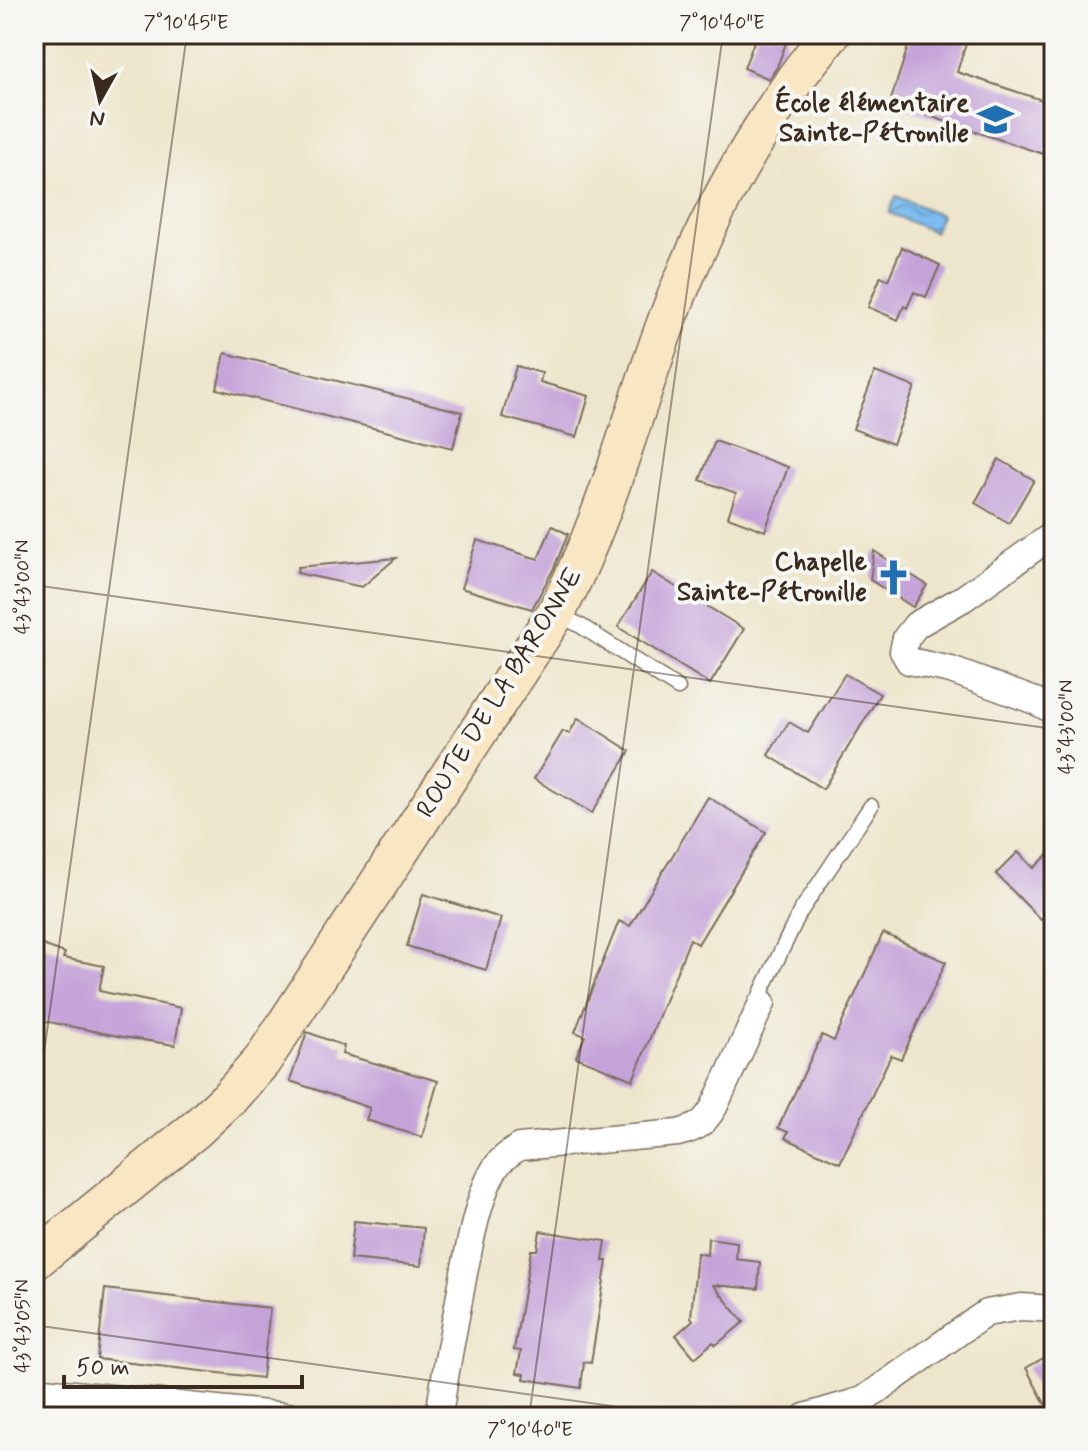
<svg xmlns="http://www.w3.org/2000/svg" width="1088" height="1451" font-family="Mynerve,sans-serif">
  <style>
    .water { fill: url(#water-waves); stroke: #5b7387; stroke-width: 2 }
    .building { fill: #c5a3d9 }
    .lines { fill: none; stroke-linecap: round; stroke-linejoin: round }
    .lane-casing { stroke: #7a6c5b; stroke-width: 17 }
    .street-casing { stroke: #7a6c5b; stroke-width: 29 }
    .secondary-casing { stroke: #7a6c5b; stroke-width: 41 }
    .lane { stroke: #fff; stroke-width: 14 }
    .street { stroke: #fff; stroke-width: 26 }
    .secondary { stroke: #f9e7c3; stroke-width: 38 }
    .ticks { fill: none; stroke: #3b2a1e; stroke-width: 2; stroke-opacity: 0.45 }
    .labels { text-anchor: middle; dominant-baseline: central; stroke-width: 8; stroke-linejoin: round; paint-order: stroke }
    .poi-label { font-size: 26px; font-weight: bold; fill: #3b2a1e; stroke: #f6f6f2; text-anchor: end }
    .street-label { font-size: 26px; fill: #3b2a1e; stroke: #f6f6f2 }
    .neatline { fill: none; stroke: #3b2a1e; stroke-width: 3 }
    .ticks-label { font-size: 20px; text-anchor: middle; fill: #3b2a1e }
  </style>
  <defs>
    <pattern id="water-waves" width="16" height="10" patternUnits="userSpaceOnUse" patternTransform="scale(2)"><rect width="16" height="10" fill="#7bbcf0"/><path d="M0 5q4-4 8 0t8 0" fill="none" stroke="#6699c2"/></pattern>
  </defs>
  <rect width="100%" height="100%" fill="#f6f6f2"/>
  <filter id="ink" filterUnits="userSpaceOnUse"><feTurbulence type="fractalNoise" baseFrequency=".0125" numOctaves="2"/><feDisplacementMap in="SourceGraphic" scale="16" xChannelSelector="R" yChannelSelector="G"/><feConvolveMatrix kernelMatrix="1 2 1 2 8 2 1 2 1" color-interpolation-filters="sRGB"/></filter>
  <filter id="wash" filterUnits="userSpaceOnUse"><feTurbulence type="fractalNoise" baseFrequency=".006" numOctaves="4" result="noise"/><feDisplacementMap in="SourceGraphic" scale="32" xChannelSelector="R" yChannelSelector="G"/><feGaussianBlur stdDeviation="1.8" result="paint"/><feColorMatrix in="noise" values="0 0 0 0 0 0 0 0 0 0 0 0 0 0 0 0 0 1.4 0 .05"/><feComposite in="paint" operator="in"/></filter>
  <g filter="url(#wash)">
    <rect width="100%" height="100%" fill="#eee6cc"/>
    <!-- water -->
    <path class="water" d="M896 196 941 215 934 232 889 213Z"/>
    <g id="blocks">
      <!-- building -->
      <g class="building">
        <path d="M757 34H787L785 39 787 40 777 67 769 79 744 68Z"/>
        <path d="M912 34H969L957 72 1054 104V133L1046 155 890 103Z"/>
        <path d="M902 247 940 265 926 297 914 292 907 308 904 306 898 320 868 307 881 276 888 280Z"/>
        <path d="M225 353 462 412 453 448 217 389Z"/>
        <path d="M516 366 542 373 540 382 589 396 577 437 502 417Z"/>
        <path d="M875 372 915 387 893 444 853 429Z"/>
        <path d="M715 441 788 467 765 531 728 517 736 493 700 480Z"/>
        <path d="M999 459 1034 480 1009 523 975 503Z"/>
        <path d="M552 526 568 534 554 568 532 609 461 588 477 540 538 559Z"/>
        <path d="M874 551 927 585 913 607 870 580Z"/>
        <path d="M396 558 362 587 297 573 298 567Z"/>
        <path d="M652 572 744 629 710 684 618 627Z"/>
        <path d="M845 674 880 694 823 789 768 755 789 722 808 733Z"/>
        <path d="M578 718 630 751 592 813 534 779 563 731 569 734Z"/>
        <path d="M708 797 766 832 698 944 690 939 633 1080 576 1057 585 1036 575 1032 619 921 630 926Z"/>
        <path d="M1054 849V908L1041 920 996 874 1018 852 1034 868Z"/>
        <path d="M423 894 501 918 486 970 407 946Z"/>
        <path d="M883 933 946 962 901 1059 891 1055 840 1163 785 1138 788 1132 778 1128 822 1035 834 1041Z"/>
        <path d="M34 942 65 953 63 958 104 966 99 991 181 1008 175 1045 123 1037 34 1019Z"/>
        <path d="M307 1032 344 1046 342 1054 438 1081 422 1137 366 1120 370 1108 290 1081Z"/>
        <path d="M354 1221 424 1228 421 1266 350 1259Z"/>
        <path d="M540 1231 606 1241 603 1261H607L591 1363 584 1362 581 1388 524 1379 525 1374 517 1373 521 1351 514 1350 531 1250H537Z"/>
        <path d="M708 1238 737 1242 736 1259 760 1262 758 1289 713 1285 744 1322 716 1345 713 1342 695 1358 676 1335 693 1320 691 1317 697 1253 707 1255Z"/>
        <path d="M105 1289 270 1308 262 1378 97 1359Z"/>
        <path d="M1054 1352V1417H1052L1026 1368Z"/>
      </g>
    </g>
  </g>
  <g filter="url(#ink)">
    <use href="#blocks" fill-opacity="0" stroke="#7a6c5b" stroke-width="2"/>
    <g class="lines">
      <defs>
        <g id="lane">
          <path d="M556 613 581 626 678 688"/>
          <path d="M762 1003 761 993 800 912 871 806"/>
        </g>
        <g id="street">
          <path d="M1054 534 964 598 916 625 906 638 903 651 909 661 951 670 1035 701 1054 711"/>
          <path d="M34 1390 295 1417"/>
          <path d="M439 1417C445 1370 455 1324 463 1278 469 1248 478 1198 493 1172 499 1160 509 1154 519 1147L678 1133C697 1128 704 1124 714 1107L762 1003"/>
          <path d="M805 1417 863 1400 986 1313 1021 1307 1054 1309"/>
        </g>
        <path id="secondary" d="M34 1261 196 1129 229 1098 262 1061 556 613C606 519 631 417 668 318 699 237 740 158 790 87 802 68 817 51 831 34"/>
      </defs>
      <!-- lane casing -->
      <use href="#lane" class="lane-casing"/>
      <!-- street casing -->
      <use href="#street" class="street-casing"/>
      <!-- secondary casing -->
      <use href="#secondary" class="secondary-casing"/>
      <!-- lane -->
      <use href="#lane" class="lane"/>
      <!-- street -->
      <use href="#street" class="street"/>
      <!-- secondary -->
      <use href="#secondary" class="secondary"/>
    </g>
  </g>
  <!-- ticks -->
  <path class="ticks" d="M34 585 1054 729M34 1124 187 34M34 1325 690 1417M529 1417 723 34"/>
  <!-- icons -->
  <defs>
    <symbol id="school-bare" viewBox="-9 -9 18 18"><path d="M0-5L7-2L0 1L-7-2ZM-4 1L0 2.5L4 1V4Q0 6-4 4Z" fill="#1f6fb2" stroke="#f6f6f2" stroke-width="2.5" paint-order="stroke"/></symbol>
    <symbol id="church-bare" viewBox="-9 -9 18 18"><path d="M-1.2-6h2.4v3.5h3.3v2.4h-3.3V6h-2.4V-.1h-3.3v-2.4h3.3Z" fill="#1f6fb2" stroke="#f6f6f2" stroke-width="2.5" paint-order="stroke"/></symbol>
  </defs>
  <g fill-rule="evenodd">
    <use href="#school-bare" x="970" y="94" width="51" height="51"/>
    <use href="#church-bare" x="868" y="552" width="51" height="51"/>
  </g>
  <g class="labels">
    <!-- poi labels -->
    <g class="poi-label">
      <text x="969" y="104">École élémentaire<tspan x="969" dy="30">Sainte-Pétronille</tspan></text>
      <text x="867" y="563">Chapelle<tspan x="867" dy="30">Sainte-Pétronille</tspan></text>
    </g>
    <!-- street labels -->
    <g class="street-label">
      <text transform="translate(500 693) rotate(-58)">ROUTE DE LA BARONNE</text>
    </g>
  </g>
  <!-- margin -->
  <rect width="1088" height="1451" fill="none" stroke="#f6f6f2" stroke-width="88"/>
  <!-- north arrow -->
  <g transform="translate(100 100) rotate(188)" stroke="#f6f6f2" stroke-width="6" paint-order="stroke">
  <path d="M0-6L14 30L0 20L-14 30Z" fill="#3b2a1e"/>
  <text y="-12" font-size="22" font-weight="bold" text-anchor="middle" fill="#3b2a1e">N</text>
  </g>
  <!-- scale -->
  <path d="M64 1375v12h238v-12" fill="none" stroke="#3b2a1e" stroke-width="4"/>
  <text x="76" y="1375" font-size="24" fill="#3b2a1e" stroke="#f6f6f2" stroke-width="6" paint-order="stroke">50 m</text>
  <rect x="44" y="44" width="1000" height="1363" class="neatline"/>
  <g class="ticks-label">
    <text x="186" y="29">7°10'45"E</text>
    <text x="722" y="29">7°10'40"E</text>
    <text transform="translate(22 587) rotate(-90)" y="7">43°43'00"N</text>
    <text transform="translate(1066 727) rotate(-90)" y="7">43°43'00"N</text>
    <text transform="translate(22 1326) rotate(-90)" y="7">43°43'05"N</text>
    <text x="530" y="1436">7°10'40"E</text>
  </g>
</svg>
